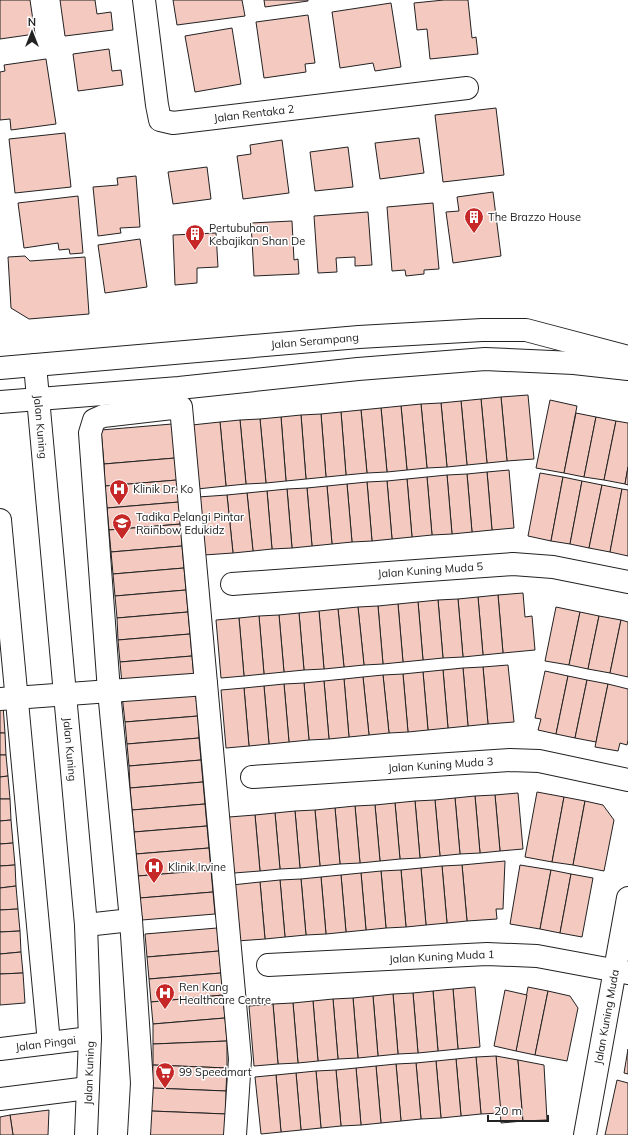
<svg xmlns="http://www.w3.org/2000/svg" width="628" height="1135" font-family="Mulish,sans-serif">
  <style>
    .building { fill: #f3c9c0; stroke: #222 }
    .lines { fill: none; stroke-linecap: round; stroke-linejoin: round }
    .minor-casing { stroke: #222; stroke-width: 24 }
    .major-casing { stroke: #222; stroke-width: 24 }
    .minor { stroke: #fff; stroke-width: 22 }
    .major { stroke: #fff; stroke-width: 22 }
    .labels { text-anchor: middle; dominant-baseline: central; stroke-width: 3; stroke-linejoin: round; paint-order: stroke }
    .street-label { font-size: 11px; fill: #222; stroke: #fff }
    .poi-label { font-size: 11px; fill: #222; stroke: #fff; text-anchor: start }
  </style>
  <rect width="100%" height="100%" fill="#fff"/>
  <!-- building -->
  <g class="building">
    <path d="M0 0H30L35 34 0 39Z"/>
    <path d="M60 0H95L97 14 111 12 113 30 65 36Z"/>
    <path d="M173 0H242L245 16 177 25Z"/>
    <path d="M264 0H308V1L265 7Z"/>
    <path d="M444 0H468L472 38 476 37 478 54 430 59 427 29 417 30 414 3Z"/>
    <path d="M391 3 401 67 375 71 373 63 340 68 332 12Z"/>
    <path d="M308 15 315 63 305 64 306 72 264 78 256 22Z"/>
    <path d="M232 28 241 84 195 92 185 36Z"/>
    <path d="M109 49 112 71 121 70 123 85 78 91 73 54Z"/>
    <path d="M46 59 56 124 11 130 10 119 0 120V72L5 71 4 65Z"/>
    <path d="M496 108 504 175 443 182 435 115Z"/>
    <path d="M65 133 71 187 15 193 9 139Z"/>
    <path d="M419 138 424 173 380 179 375 143Z"/>
    <path d="M282 140 289 193 243 199 237 156 251 154 250 145Z"/>
    <path d="M348 147 353 187 315 191 310 152Z"/>
    <path d="M207 167 211 199 173 204 168 172Z"/>
    <path d="M136 176 140 227 120 228 121 233 98 236 93 187 118 185 117 178Z"/>
    <path d="M493 192 501 256 453 263 446 212 459 211 457 197Z"/>
    <path d="M78 196 83 253 70 254 69 249 59 250 58 243 24 248 18 203Z"/>
    <path d="M433 203 439 269 424 270V274L406 276 405 270 392 271 387 207Z"/>
    <path d="M368 212 372 265 355 266V257L336 258 337 272 318 273 314 216Z"/>
    <path d="M292 221 294 260 298 259 299 274 254 276 251 223Z"/>
    <path d="M216 233 218 267 197 268V283L175 285 173 235Z"/>
    <path d="M140 239 147 287 105 293 98 245Z"/>
    <path d="M25 256 30 261 85 257 89 314 29 319 11 308 8 257Z"/>
    <path d="M528 395 534 459 507 461 501 397Z"/>
    <path d="M501 397 507 461 487 463 481 399Z"/>
    <path d="M481 399 487 463 467 465 461 401Z"/>
    <path d="M550 400 577 406 564 473 536 468Z"/>
    <path d="M461 401 467 465 447 467 441 403Z"/>
    <path d="M441 403 447 467 427 468 421 404Z"/>
    <path d="M421 404 427 468 407 470 401 406Z"/>
    <path d="M401 406 407 470 387 472 381 408Z"/>
    <path d="M381 408 387 472 367 473 361 410Z"/>
    <path d="M361 410 367 473 346 475 341 412Z"/>
    <path d="M341 412 346 475 326 477 321 414Z"/>
    <path d="M576 413 596 417 584 477 564 473Z"/>
    <path d="M321 414 326 477 306 479 301 415Z"/>
    <path d="M301 415 306 479 286 481 281 417Z"/>
    <path d="M281 417 286 481 266 483 260 419Z"/>
    <path d="M596 417 616 421 604 480 584 477Z"/>
    <path d="M260 419 266 483 246 484 240 420Z"/>
    <path d="M240 420 246 484 226 486 220 422Z"/>
    <path d="M616 421 628 423V467L625 484 604 480Z"/>
    <path d="M220 422 226 486 197 489 192 425Z"/>
    <path d="M172 424 175 458 104 464 101 430Z"/>
    <path d="M175 458 177 480 105 486 104 464Z"/>
    <path d="M628 467V485L625 484Z"/>
    <path d="M509 470 514 528 492 530 487 472Z"/>
    <path d="M487 472 492 530 472 532 467 474Z"/>
    <path d="M540 473 563 477 551 541 528 536Z"/>
    <path d="M467 474 472 532 452 534 447 475Z"/>
    <path d="M447 475 452 534 432 535 427 477Z"/>
    <path d="M427 477 432 535 412 537 407 479Z"/>
    <path d="M563 477 582 481 570 544 551 541Z"/>
    <path d="M407 479 412 537 392 539 387 481Z"/>
    <path d="M177 480 179 502 107 508 105 486Z"/>
    <path d="M387 481 392 539 372 541 367 482Z"/>
    <path d="M582 481 602 485 589 548 570 544Z"/>
    <path d="M367 482 372 541 352 542 347 484Z"/>
    <path d="M347 484 352 542 332 544 327 486Z"/>
    <path d="M602 485 622 489 610 552 589 548Z"/>
    <path d="M327 486 332 544 312 546 307 488Z"/>
    <path d="M307 488 312 546 292 548 287 489Z"/>
    <path d="M287 489 292 548 272 549 267 491Z"/>
    <path d="M622 489 628 490V556L610 552Z"/>
    <path d="M267 491 272 549 253 551 247 493Z"/>
    <path d="M247 493 253 551 233 553 227 495Z"/>
    <path d="M227 495 233 553 204 555 198 497Z"/>
    <path d="M179 502 181 524 109 530 107 508Z"/>
    <path d="M181 524 182 546 111 552 109 530Z"/>
    <path d="M182 546 184 568 113 574 111 552Z"/>
    <path d="M184 568 186 590 115 596 113 574Z"/>
    <path d="M186 590 188 612 117 618 115 596Z"/>
    <path d="M523 593 525 617 532 616 535 650 503 653 498 595Z"/>
    <path d="M498 595 503 653 483 655 478 597Z"/>
    <path d="M478 597 483 655 463 657 458 599Z"/>
    <path d="M458 599 463 657 443 658 438 600Z"/>
    <path d="M438 600 443 658 423 660 418 602Z"/>
    <path d="M418 602 423 660 403 662 398 604Z"/>
    <path d="M398 604 403 662 383 664 378 606Z"/>
    <path d="M378 606 383 664 364 665 358 607Z"/>
    <path d="M358 607 364 665 344 667 338 609Z"/>
    <path d="M556 607 580 612 569 665 545 661Z"/>
    <path d="M338 609 344 667 324 669 319 611Z"/>
    <path d="M319 611 324 669 304 670 299 613Z"/>
    <path d="M188 612 190 634 118 640 117 618Z"/>
    <path d="M580 612 599 616 588 669 569 665Z"/>
    <path d="M299 613 304 670 284 672 279 615Z"/>
    <path d="M279 615 284 672 264 674 259 616Z"/>
    <path d="M259 616 264 674 244 676 239 618Z"/>
    <path d="M599 616 621 620 610 673 588 669Z"/>
    <path d="M239 618 244 676 221 678 216 620Z"/>
    <path d="M621 620 628 622V677L610 673Z"/>
    <path d="M190 634 192 656 120 662 118 640Z"/>
    <path d="M192 656 194 678 122 684 120 662Z"/>
    <path d="M508 665 514 722 488 724 483 667Z"/>
    <path d="M483 667 488 724 468 726 463 668Z"/>
    <path d="M463 668 468 726 448 728 443 670Z"/>
    <path d="M443 670 448 728 428 730 423 672Z"/>
    <path d="M545 671 568 676 556 734 538 730 541 719 535 718Z"/>
    <path d="M423 672 428 730 408 732 403 674Z"/>
    <path d="M403 674 408 732 389 733 383 675Z"/>
    <path d="M383 675 389 733 369 735 363 677Z"/>
    <path d="M568 676 587 680 575 738 556 734Z"/>
    <path d="M363 677 369 735 349 737 344 679Z"/>
    <path d="M344 679 349 737 329 739 324 681Z"/>
    <path d="M587 680 608 684 596 742 575 738Z"/>
    <path d="M324 681 329 739 309 740 304 683Z"/>
    <path d="M304 683 309 740 289 742 284 684Z"/>
    <path d="M284 684 289 742 269 744 264 686Z"/>
    <path d="M608 684 628 689V740L627 745 620 743 618 751 595 747Z"/>
    <path d="M264 686 269 744 249 746 244 688Z"/>
    <path d="M244 688 249 746 226 748 221 690Z"/>
    <path d="M195 689 198 716 125 722 122 695Z"/>
    <path d="M0 705H3L5 733H0Z"/>
    <path d="M198 716 199 738 127 744 125 722Z"/>
    <path d="M0 733H5L6 755H0Z"/>
    <path d="M199 738 201 760 129 766 127 744Z"/>
    <path d="M0 755H6L8 776 0 777Z"/>
    <path d="M201 760 203 782 130 788 129 766Z"/>
    <path d="M8 776 10 799H0V777Z"/>
    <path d="M203 782 205 804 132 810 130 788Z"/>
    <path d="M537 792 564 797 552 862 525 857Z"/>
    <path d="M518 793 523 849 500 851 495 795Z"/>
    <path d="M495 795 500 851 480 853 475 796Z"/>
    <path d="M475 796 480 853 460 854 455 798Z"/>
    <path d="M564 797 585 801 573 865 552 862Z"/>
    <path d="M455 798 460 854 440 856 435 800Z"/>
    <path d="M0 799H10L11 820 0 821Z"/>
    <path d="M435 800 440 856 420 858 415 801Z"/>
    <path d="M415 801 420 858 400 859 395 803Z"/>
    <path d="M585 801 603 805 614 820 604 871 573 865Z"/>
    <path d="M395 803 400 859 380 861 375 805Z"/>
    <path d="M205 804 207 826 134 832 132 810Z"/>
    <path d="M375 805 380 861 360 863 355 806Z"/>
    <path d="M355 806 360 863 340 864 335 808Z"/>
    <path d="M335 808 340 864 320 866 315 810Z"/>
    <path d="M315 810 320 866 300 868 295 811Z"/>
    <path d="M295 811 300 868 280 869 275 813Z"/>
    <path d="M275 813 280 869 260 871 255 815Z"/>
    <path d="M255 815 260 871 234 873 229 817Z"/>
    <path d="M11 820 13 843 0 844V821Z"/>
    <path d="M207 826 209 848 136 854 134 832Z"/>
    <path d="M13 843 15 865 0 866V844Z"/>
    <path d="M209 848 211 870 138 876 136 854Z"/>
    <path d="M505 861 503 909H496L497 919 467 921 462 865Z"/>
    <path d="M15 865 16 886 0 888V866Z"/>
    <path d="M462 865 467 921 447 923 442 866Z"/>
    <path d="M520 865 551 870 540 929 510 924Z"/>
    <path d="M442 866 447 923 426 925 421 868Z"/>
    <path d="M421 868 426 925 406 927 401 870Z"/>
    <path d="M211 870 213 892 140 898 138 876Z"/>
    <path d="M401 870 406 927 386 928 381 871Z"/>
    <path d="M551 870 571 874 560 933 540 929Z"/>
    <path d="M381 871 386 928 366 930 361 873Z"/>
    <path d="M361 873 366 930 346 932 341 875Z"/>
    <path d="M571 874 593 878 582 937 560 933Z"/>
    <path d="M341 875 346 932 326 934 321 877Z"/>
    <path d="M321 877 326 934 306 935 301 879Z"/>
    <path d="M301 879 306 935 285 937 280 880Z"/>
    <path d="M280 880 285 937 265 939 260 882Z"/>
    <path d="M260 882 265 939 237 941 232 885Z"/>
    <path d="M16 886 18 909 0 910V888Z"/>
    <path d="M213 892 215 914 142 920 140 898Z"/>
    <path d="M18 909 20 931 0 932V910Z"/>
    <path d="M217 928 219 951 147 957 145 934Z"/>
    <path d="M20 931 21 952 0 954V932Z"/>
    <path d="M219 951 221 973 149 979 147 957Z"/>
    <path d="M21 952 23 973 0 974V954Z"/>
    <path d="M23 973 25 1003 0 1005V974Z"/>
    <path d="M221 973 223 995 151 1002 149 979Z"/>
    <path d="M475 987 480 1047 458 1049 453 989Z"/>
    <path d="M528 987 548 991 535 1055 516 1051Z"/>
    <path d="M453 989 458 1049 438 1051 433 991Z"/>
    <path d="M505 990 527 995 516 1051 494 1046Z"/>
    <path d="M433 991 438 1051 418 1053 413 993Z"/>
    <path d="M548 991 570 996 578 1008 567 1061 535 1055Z"/>
    <path d="M413 993 418 1053 398 1054 393 994Z"/>
    <path d="M393 994 398 1054 378 1056 373 996Z"/>
    <path d="M223 995 225 1018 153 1024 151 1002Z"/>
    <path d="M373 996 378 1056 358 1058 353 998Z"/>
    <path d="M353 998 358 1058 338 1059 333 999Z"/>
    <path d="M333 999 338 1059 318 1061 313 1001Z"/>
    <path d="M313 1001 318 1061 298 1063 293 1003Z"/>
    <path d="M293 1003 298 1063 278 1064 273 1004Z"/>
    <path d="M273 1004 278 1064 254 1066 249 1006Z"/>
    <path d="M225 1018 227 1041 153 1044V1024Z"/>
    <path d="M227 1041V1068L153 1065V1044Z"/>
    <path d="M628 1049V1074L624 1073Z"/>
    <path d="M496 1056 518 1060 523 1121 501 1123Z"/>
    <path d="M496 1056 501 1113 481 1114 476 1057Z"/>
    <path d="M476 1057 481 1114 461 1116 456 1059Z"/>
    <path d="M456 1059 461 1116 441 1118 436 1061Z"/>
    <path d="M518 1060 544 1065 547 1120 523 1121Z"/>
    <path d="M436 1061 441 1118 421 1119 416 1063Z"/>
    <path d="M416 1063 421 1119 401 1121 396 1064Z"/>
    <path d="M396 1064 401 1121 381 1123 376 1066Z"/>
    <path d="M153 1065 227 1068 226 1091 152 1088Z"/>
    <path d="M376 1066 381 1123 361 1125 356 1068Z"/>
    <path d="M356 1068 361 1125 341 1126 336 1070Z"/>
    <path d="M336 1070 341 1126 321 1128 316 1071Z"/>
    <path d="M316 1071 321 1128 301 1130 296 1073Z"/>
    <path d="M296 1073 301 1130 281 1132 276 1075Z"/>
    <path d="M276 1075 281 1132 261 1134 255 1077Z"/>
    <path d="M617 1080 628 1083V1135H605Z"/>
    <path d="M152 1088 226 1091V1114L151 1111Z"/>
    <path d="M49 1110 48 1135H13L10 1115Z"/>
    <path d="M151 1111 226 1114 225 1135H150Z"/>
    <path d="M10 1115 13 1135H0V1117Z"/>
  </g>
  <g class="lines">
    <defs>
      <g id="minor">
        <path id="s1" d="M144 0 157 105 160 120 173 123 467 88"/>
        <path id="s2" d="M35 365 86 925 90 1038 86 1135"/>
        <path d="M0 520 49 1043"/>
        <path id="s3" d="M232 584 513 564 553 567 628 582"/>
        <path d="M0 699 206 684"/>
        <path id="s4" d="M252 777 510 760 539 761 628 780"/>
        <path d="M86 925 131 920"/>
        <path id="s5" d="M268 965 487 954 537 956 628 973"/>
        <path id="s6" d="M0 1049 90 1038"/>
        <path d="M0 1099 88 1088"/>
        <path d="M139 1135 142 1083 131 920 109 691 90 433 94 420 103 416 181 407 240 1059 235 1135"/>
        <path id="s7" d="M585 1135 628 898"/>
      </g>
      <g id="major">
        <path id="s8" d="M0 368 359 337 482 330H526L628 357"/>
        <path d="M0 402 179 388 358 369 485 359 574 363 628 369"/>
      </g>
    </defs>
    <!-- minor casing -->
    <use href="#minor" class="minor-casing"/>
    <!-- major casing -->
    <use href="#major" class="major-casing"/>
    <!-- minor -->
    <use href="#minor" class="minor"/>
    <!-- major -->
    <use href="#major" class="major"/>
  </g>
  <!-- icons -->
  <defs>
    <symbol id="building-pin" viewBox="-11 -11 22 30"><path d="M0 17L-7.5 6A9.5 9.5 0 1 1 7.5 6Z" fill="#c62828" stroke="#fff"/><path d="M-4-6H4V6H1V3H-1V6H-4ZM-2.5-4.3h1.7v1.8h-1.7ZM.8-4.3h1.7v1.8H.8ZM-2.5-1h1.7V.8h-1.7ZM.8-1h1.7V.8H.8Z" fill="#fff"/></symbol>
    <symbol id="hospital-pin" viewBox="-11 -11 22 30"><path d="M0 17L-7.5 6A9.5 9.5 0 1 1 7.5 6Z" fill="#c62828" stroke="#fff"/><path d="M-5-5h3v3.5h4V-5h3V5h-3V1.5h-4V5h-3Z" fill="#fff"/></symbol>
    <symbol id="school-pin" viewBox="-11 -11 22 30"><path d="M0 17L-7.5 6A9.5 9.5 0 1 1 7.5 6Z" fill="#c62828" stroke="#fff"/><path d="M0-5L7-2L0 1L-7-2ZM-4 1L0 2.5L4 1V4Q0 6-4 4Z" fill="#fff"/></symbol>
    <symbol id="supermarket-pin" viewBox="-11 -11 22 30"><path d="M0 17L-7.5 6A9.5 9.5 0 1 1 7.5 6Z" fill="#c62828" stroke="#fff"/><path d="M-6-5.5h2.5l.6 2H6L4.5 2H-2.5L-4.4-4H-6ZM-1.5 3.2a1.3 1.3 0 1 0 .1 0ZM3 3.2a1.3 1.3 0 1 0 .1 0Z" fill="#fff"/></symbol>
  </defs>
  <g fill-rule="evenodd">
    <use href="#building-pin" x="463" y="206" width="22" height="30"/>
    <use href="#building-pin" x="184" y="223" width="22" height="30"/>
    <use href="#hospital-pin" x="108" y="478" width="22" height="30"/>
    <use href="#school-pin" x="111" y="512" width="22" height="30"/>
    <use href="#hospital-pin" x="143" y="856" width="22" height="30"/>
    <use href="#hospital-pin" x="154" y="982" width="22" height="30"/>
    <use href="#supermarket-pin" x="154" y="1061" width="22" height="30"/>
  </g>
  <g class="labels">
    <!-- street labels -->
    <g class="street-label">
      <text stroke="none"><textPath href="#s1" startOffset="216">Jalan Rentaka 2</textPath></text>
      <text stroke="none"><textPath href="#s8" startOffset="316">Jalan Serampang</textPath></text>
      <text stroke="none"><textPath href="#s2" startOffset="62">Jalan Kuning</textPath></text>
      <text stroke="none"><textPath href="#s3" startOffset="199">Jalan Kuning Muda 5</textPath></text>
      <text stroke="none"><textPath href="#s2" startOffset="386">Jalan Kuning</textPath></text>
      <text stroke="none"><textPath href="#s4" startOffset="189">Jalan Kuning Muda 3</textPath></text>
      <text stroke="none"><textPath href="#s5" startOffset="174">Jalan Kuning Muda 1</textPath></text>
      <text stroke="none"><textPath href="#s7" startOffset="120">Jalan Kuning Muda</textPath></text>
      <text stroke="none"><textPath href="#s6" startOffset="46">Jalan Pingai</textPath></text>
      <text transform="translate(89 1073) rotate(-88)">Jalan Kuning</text>
    </g>
    <!-- poi labels -->
    <g class="poi-label">
      <text x="488" y="217">The Brazzo House</text>
      <text x="209" y="228">Pertubuhan<tspan x="209" dy="13">Kebajikan Shan De</tspan></text>
      <text x="133" y="489">Klinik Dr. Ko</text>
      <text x="136" y="517">Tadika Pelangi Pintar<tspan x="136" dy="13">Rainbow Edukidz</tspan></text>
      <text x="168" y="867">Klinik Irvine</text>
      <text x="179" y="987">Ren Kang<tspan x="179" dy="13">Healthcare Centre</tspan></text>
      <text x="179" y="1072">99 Speedmart</text>
    </g>
  </g>
  <!-- north arrow -->
  <g transform="translate(32 32)" stroke="#ffffff" stroke-width="3" paint-order="stroke">
  <path d="M0-3L7 15L0 10L-7 15Z" fill="#222222"/>
  <text y="-6" font-size="11" font-weight="bold" text-anchor="middle" fill="#222222">N</text>
  </g>
  <!-- scale -->
  <path d="M488 1115v6h60v-6" fill="none" stroke="#222222" stroke-width="2"/>
  <text x="494" y="1115" font-size="12" fill="#222222" stroke="#ffffff" stroke-width="3" paint-order="stroke">20 m</text>
</svg>
